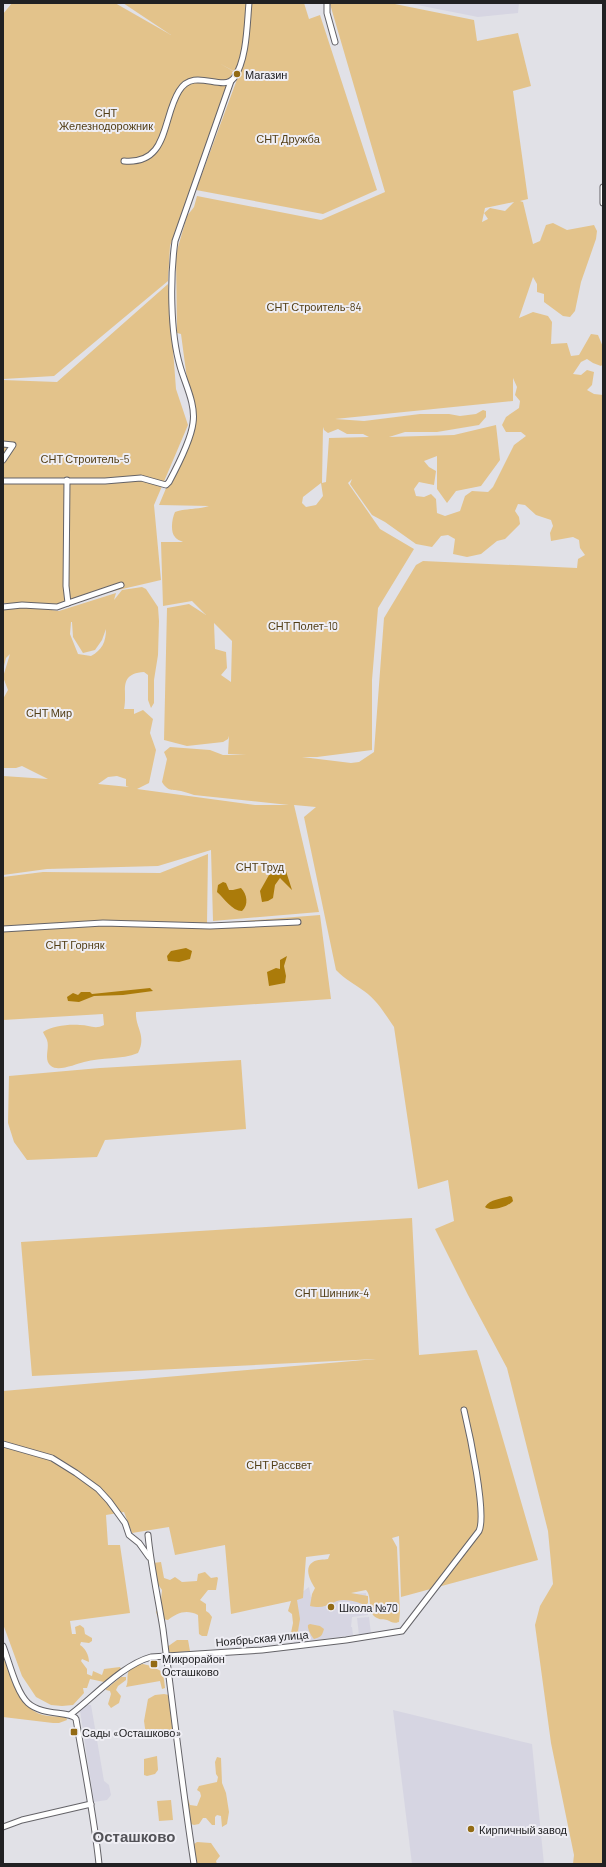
<svg xmlns="http://www.w3.org/2000/svg" width="606" height="1867" font-family="Barlow,sans-serif">
  <style>
    .built { fill: #d6d5e2 }
    .green { fill: #e3c38b; fill-rule: evenodd }
    .water { fill: #ab7b0a }
    .lines { fill: none; stroke-linecap: round; stroke-linejoin: round }
    .minor-casing { stroke: #646368; stroke-width: 7 }
    .minor { stroke: #fff; stroke-width: 5 }
    .poi-dot { fill: #936b14; stroke: #efeef4; stroke-width: 1.5 }
    .labels { text-anchor: middle; dominant-baseline: central; stroke-width: 4; stroke-linejoin: round; paint-order: stroke }
    .poi-label { font-size: 11px; fill: #212123; stroke: #efeef4; text-anchor: start }
    .park-label { font-size: 11px; fill: #523e16; stroke: #efeef4 }
    .street-label { font-size: 11px; fill: #212123; stroke: #efeef4 }
    .district-label { font-size: 15px; font-weight: bold; fill: #535358; stroke: #efeef4 }
  </style>
  <rect width="100%" height="100%" fill="#e1e1e7"/>
  <!-- built -->
  <g class="built">
    <path d="M407 3H519L518 13 478 17Z"/>
    <path d="M309 1587 311 1597 366 1593 368 1615 352 1617 351 1627H352L353 1635 294 1643 293 1599Z"/>
    <path d="M369 1617 371 1634 359 1635 357 1618Z"/>
    <path d="M86 1705H91L104 1781 109 1785 111 1795 107 1800 94 1802 80 1711Z"/>
    <path d="M393 1710 532 1744 544 1864H412Z"/>
  </g>
  <!-- green -->
  <g class="green">
    <path d="M12 3H115L171 35 123 3H304L309 19 320 15 377 190 323 214 196 190 239 74 219 63 233 71 170 246 168 281 54 376 3 379V14Z"/>
    <path d="M390 3 474 20 477 41 518 33 531 86 513 91 528 199 520 201 523 202 533 244 540 241 546 225 553 223 567 230 594 225 597 231 596 239 581 282 575 311 570 317 563 316 544 302V294L537 292V284L533 277 519 318 533 312 548 316 552 322 551 344 567 343 571 356 579 355 591 334 598 335 603 347V364L601 366 593 363 587 359 581 362 573 374 581 375 587 370 594 372 592 385 587 390 594 394 603 395V1864H573L574 1855 551 1743 535 1625 540 1606 553 1584 548 1531 507 1368 468 1295 435 1229 454 1221 448 1180 418 1189 394 1027C385 1014 377 1000 364 991 353 983 346 980 336 970L304 817 316 807 294 805 319 912 213 921 211 850 158 866 47 869 3 875V776L48 779 22 766 16 768H3V699L8 690 3 677 10 654 6 658 3 670V607L36 608 59 611 116 593 114 600 122 590 142 587 146 589 158 607 159 621 158 655 154 680V703L151 708 148 700V675L144 672C117 674 128 691 124 709H134V714L143 710 153 719 150 733 156 750 149 783 137 789 255 805H289L194 795C190 794 186 792 181 791 172 789 168 792 162 782L167 759 164 752 170 747 210 750 223 755H246L228 754 229 736 228 739 223 742 187 746 164 740 167 608 189 604 206 615 192 601 163 606 161 542H183C181 541 176 539 175 537 170 532 172 518 175 512 186 508 196 510 209 506L159 505 193 424 181 334 177 333 176 254 187 216 194 207 197 196 321 220 385 192 330 4ZM514 202 505 211 490 208 484 213 488 219 482 222 485 208ZM513 378 517 387 515 395 520 401 519 408 506 417 502 425 506 432H521L526 436 514 445 493 487 488 492 472 491 465 496 460 511 445 516 437 513 436 499 431 494 424 497 416 496 414 489 419 482 434 485 436 471 429 467 424 461 437 456V489L447 503 456 491 481 486 500 460 496 425 454 435 389 437 405 432H437L479 425 486 417V411L483 410 476 414 460 416 449 414H420L364 421 335 419 513 401ZM323 427 324 430 328 433 338 429 347 434H363L369 437 329 438 326 482 322 483ZM352 479 350 484 372 515 385 522 416 544 432 547 441 536 448 535 455 539 453 554 467 557 481 554 497 541 505 539 520 524 519 517 515 511 518 504 525 505 536 515 551 520 553 526 550 533 551 541 573 537 579 540 580 548 585 555 578 559 577 568 423 561 416 565 384 618 374 752 359 762 351 763 302 757H317L372 750V680L378 608 414 549 380 529 348 483ZM321 483 323 496 316 505 306 507 302 503 303 497ZM71 622H72L73 637 83 653 95 650 102 640 106 629C106 642 102 650 91 656L78 654 70 634ZM214 623 232 641 231 682 221 675 227 668 226 652 215 649ZM117 776 126 779V786L129 787 98 784 108 777Z"/>
    <path d="M168 284 176 389 188 425 154 505 161 580 58 604 3 603V380L57 382Z"/>
    <path d="M208 854 207 924 320 915 331 999 136 1012C135 1028 147 1035 138 1053 121 1060 102 1057 84 1062 76 1064 58 1072 51 1066 43 1060 50 1048 47 1040 46 1037 44 1035 43 1032 52 1026 68 1024 80 1025 89 1025 95 1030 104 1025L103 1014 3 1020V877L43 872 160 873Z"/>
    <path d="M241 1060 246 1129 105 1140 97 1157 27 1160 14 1142 8 1123 9 1076 100 1068Z"/>
    <path d="M412 1218 419 1355 477 1350 538 1560 401 1597 399 1536 392 1538 397 1547 400 1612 399 1622C393 1624 392 1622 387 1620 384 1619 380 1620 377 1618 366 1613 373 1597 366 1590L351 1593 368 1596V1603L366 1605C359 1603 352 1600 344 1600 331 1600 329 1610 310 1606L312 1594 315 1588C311 1582 303 1568 313 1562 317 1559 324 1560 328 1559L330 1554 306 1557 303 1598 297 1600 300 1619 298 1631 303 1640 299 1641 295 1639 291 1633 293 1623 292 1614 288 1611 291 1601 231 1614 225 1545 175 1555 169 1527 132 1533 124 1512 106 1515 108 1545H120L130 1613 70 1621 72 1634H76L75 1627 80 1625 84 1628 85 1634 92 1638V1641L89 1643 81 1642 80 1645C85 1648 89 1655 89 1662L82 1659 81 1661 87 1669V1674L92 1676 93 1671 102 1675 104 1669 120 1667 121 1669 111 1678 104 1682 90 1679 87 1688H83L84 1693 73 1705 62 1706 51 1705 36 1697 22 1676 3 1624V1391L376 1359 32 1376 21 1242Z"/>
    <path d="M161 1562 164 1578 170 1580 175 1577 182 1582 197 1581 198 1574 205 1572 211 1578 217 1577 218 1578 216 1590H208L200 1600 206 1604V1611L209 1613 212 1617 207 1636H202L199 1634 198 1615C186 1609 177 1613 168 1620L158 1618 156 1612 161 1600 162 1590 157 1583 153 1563Z"/>
    <path d="M310 1624 320 1626 324 1629C322 1636 321 1637 314 1639 311 1636 307 1628 308 1625Z"/>
    <path d="M177 1640H188L190 1651 172 1653 167 1651V1647Z"/>
    <path d="M3 1654C11 1676 18 1708 43 1715 50 1717 58 1716 66 1717L67 1720 59 1723H53L3 1717Z"/>
    <path d="M143 1664 151 1666 163 1672 165 1688 162 1689 160 1681 126 1687C129 1681 126 1676 129 1670L137 1665Z"/>
    <path d="M121 1677H126V1680L118 1686 116 1690 121 1696 119 1703 111 1708 108 1704 111 1694 110 1691 106 1690V1689Z"/>
    <path d="M164 1694 169 1695 173 1725 170 1736 163 1738 146 1735 144 1721 148 1699 155 1695Z"/>
    <path d="M157 1756 158 1770 155 1774 147 1776 144 1775V1759Z"/>
    <path d="M217 1757 221 1758 222 1783 226 1793 229 1812 227 1824 222 1827 221 1816 217 1815 215 1817V1825H212L206 1818H203L199 1824 194 1825 191 1824 187 1800 188 1799 190 1805 197 1806 201 1796 200 1792 197 1790 199 1786 217 1782 218 1777 216 1774 215 1762Z"/>
    <path d="M171 1800 173 1820 159 1821 157 1801Z"/>
    <path d="M197 1842 211 1843 220 1856 216 1861 217 1864H196L194 1844Z"/>
  </g>
  <!-- water -->
  <g class="water">
    <path d="M280 863 284 865 292 890 280 878 275 885 273 898 268 901 262 902 260 891 269 875 277 872Z"/>
    <path d="M223 882 226 883 229 890H233L241 888C247 894 249 905 242 911 232 911 224 898 217 892L218 885Z"/>
    <path d="M186 948 192 951 190 959 179 962 168 961 167 956 171 951Z"/>
    <path d="M287 956 284 966 286 976 285 983 269 986 267 972 276 968 280 969V960Z"/>
    <path d="M150 988 153 991 123 995 94 996 79 1002 68 1001 67 997 73 993 78 995 81 992H90L92 994Z"/>
    <path d="M510 1196 512 1197 513 1201C508 1207 491 1212 485 1207 490 1199 501 1199 510 1196Z"/>
  </g>
  <g class="lines">
    <defs>
      <g id="minor">
        <path d="M327 3V13L335 42"/>
        <path d="M124 161C169 165 162 118 179 91 194 66 222 93 234 78 247 60 247 24 249 3"/>
        <path d="M603 187V203"/>
        <path d="M3 444 13 445 3 460"/>
        <path d="M3 481H105L141 478 166 485 169 482C177 467 191 440 193 423 196 404 185 384 180 366 170 332 170 277 175 241L231 81"/>
        <path d="M68 603 121 585"/>
        <path d="M3 607 22 605 57 607 68 603 66 586 67 480"/>
        <path d="M3 929 103 923 210 926 298 922"/>
        <path d="M3 1444 52 1458 76 1473 98 1489 109 1501 125 1523 129 1535 139 1543 149 1557"/>
        <path d="M148 1535C151 1567 158 1597 163 1629 173 1707 182 1786 194 1864"/>
        <path d="M3 1646C9 1661 16 1692 28 1703 42 1716 71 1711 76 1719 84 1767 94 1815 99 1864"/>
        <path d="M71 1714C95 1696 122 1665 151 1657L262 1650 346 1640 402 1631 479 1531C487 1514 469 1431 464 1410"/>
        <path d="M3 1827 22 1820 91 1804"/>
      </g>
    </defs>
    <!-- minor casing -->
    <use href="#minor" class="minor-casing"/>
    <!-- minor -->
    <use href="#minor" class="minor"/>
  </g>
  <!-- markers -->
  <g class="poi-dot">
    <circle cx="237" cy="74" r="4"/>
    <circle cx="331" cy="1607" r="4"/>
    <rect x="150" y="1660" width="8" height="8" rx="2"/>
    <rect x="70" y="1728" width="8" height="8" rx="2"/>
    <circle cx="471" cy="1829" r="4"/>
  </g>
  <g class="labels">
    <!-- poi labels -->
    <g class="poi-label">
      <text x="245" y="74">Магазин</text>
      <text x="339" y="1607">Школа №70</text>
      <text x="162" y="1658">Микрорайон<tspan x="162" dy="13">Осташково</tspan></text>
      <text x="82" y="1732">Сады «Осташково»</text>
      <text x="479" y="1829">Кирпичный завод</text>
    </g>
    <!-- park labels -->
    <g class="park-label">
      <text x="106" y="112">СНТ<tspan x="106" dy="13">Железнодорожник</tspan></text>
      <text x="288" y="138">СНТ Дружба</text>
      <text x="314" y="306">СНТ Строитель-84</text>
      <text x="85" y="458">СНТ Строитель-5</text>
      <text x="303" y="625">СНТ Полет-10</text>
      <text x="49" y="712">СНТ Мир</text>
      <text x="260" y="866">СНТ Труд</text>
      <text x="75" y="944">СНТ Горняк</text>
      <text x="332" y="1292">СНТ Шинник-4</text>
      <text x="279" y="1464">СНТ Рассвет</text>
    </g>
    <!-- street labels -->
    <g class="street-label">
      <text transform="translate(262 1638) rotate(-5)">Ноябрьская улица</text>
    </g>
    <!-- district labels -->
    <g class="district-label">
      <text x="134" y="1836">Осташково</text>
    </g>
  </g>
  <!-- border -->
  <rect width="606" height="1867" fill="none" stroke="#212123" stroke-width="8"/>
</svg>
